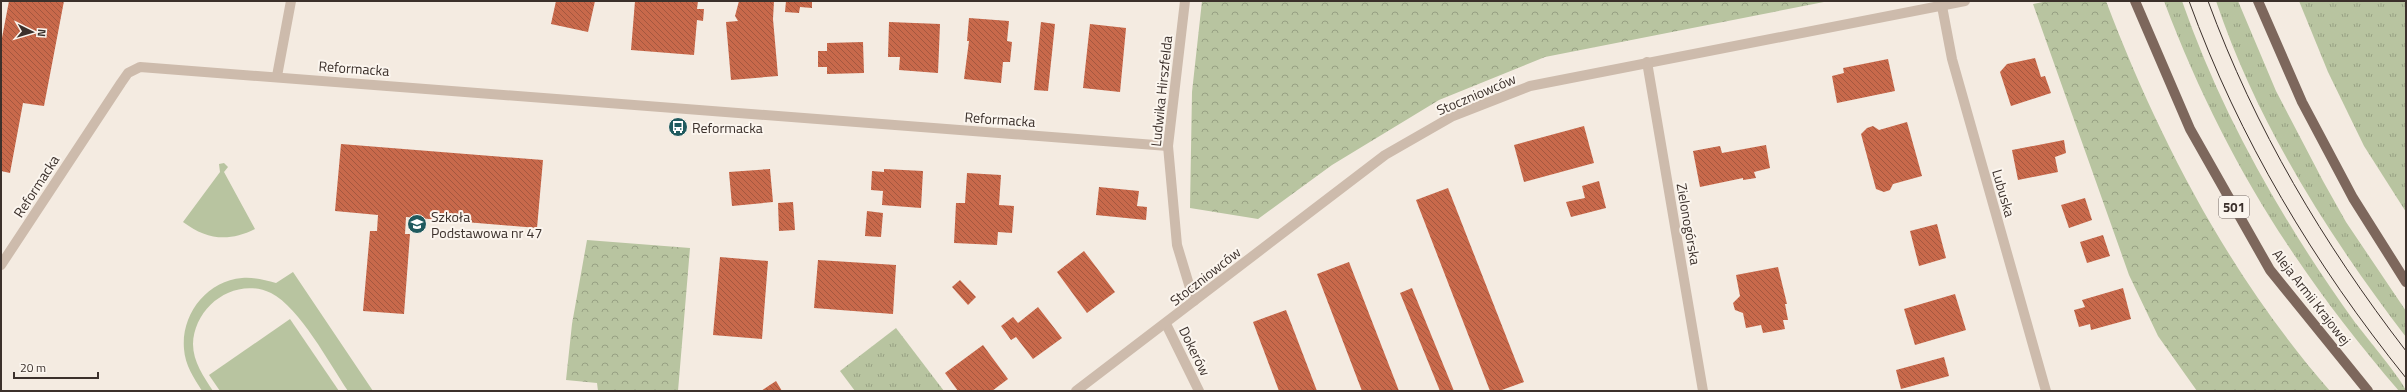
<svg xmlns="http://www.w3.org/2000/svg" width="2407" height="392" font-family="'Titillium Web',sans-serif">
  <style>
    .grass { fill: url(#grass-tufts) }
    .forest { fill: url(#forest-crowns) }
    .pitch { fill: #b8c4a0 }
    .building { fill: url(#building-back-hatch) }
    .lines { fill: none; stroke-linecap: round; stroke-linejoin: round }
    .minor { stroke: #cdbbac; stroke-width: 10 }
    .primary { stroke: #7d675c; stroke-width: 10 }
    .tram { stroke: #3b302b; stroke-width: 1 }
    .labels { text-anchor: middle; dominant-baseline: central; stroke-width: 4; stroke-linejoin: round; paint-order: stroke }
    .shield { fill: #fbf5ee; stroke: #756b66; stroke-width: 1 }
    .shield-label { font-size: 13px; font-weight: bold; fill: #3b302b }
    .street-label { font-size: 14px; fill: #3b302b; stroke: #fbf5ee }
    .poi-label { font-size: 14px; fill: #3b302b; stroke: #fbf5ee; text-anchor: start }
  </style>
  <defs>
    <pattern id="grass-tufts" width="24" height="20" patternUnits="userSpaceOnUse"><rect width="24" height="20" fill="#b8c4a0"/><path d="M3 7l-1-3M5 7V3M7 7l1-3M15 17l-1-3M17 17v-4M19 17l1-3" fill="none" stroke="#97a083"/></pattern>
    <pattern id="forest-crowns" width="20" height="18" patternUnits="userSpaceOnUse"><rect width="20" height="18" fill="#b8c4a0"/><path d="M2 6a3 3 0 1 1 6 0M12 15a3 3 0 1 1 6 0" fill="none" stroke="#97a083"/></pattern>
    <pattern id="building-back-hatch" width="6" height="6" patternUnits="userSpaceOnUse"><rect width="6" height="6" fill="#c8694b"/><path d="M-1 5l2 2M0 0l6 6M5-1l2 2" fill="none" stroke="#a4573f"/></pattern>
  </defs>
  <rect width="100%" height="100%" fill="#f4ebe1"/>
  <!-- grass -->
  <g class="grass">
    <path d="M2164 1H2182C2222 116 2283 222 2354 321 2362 332 2405 383 2406 391H2399C2294 269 2221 152 2164 1Z"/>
    <path d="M2216 1H2238L2276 91 2323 181 2346 222 2406 311V337C2328 235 2257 123 2216 1Z"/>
    <path d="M2299 1H2406V212L2364 146 2328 72Z"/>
    <path d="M896 328 944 391H855L840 371Z"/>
  </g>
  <!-- forest -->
  <g class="forest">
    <path d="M1202 1H1829L1545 57 1439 100 1332 165 1258 219 1190 208 1192 92Z"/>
    <path d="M2048 1H2106C2159 141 2231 278 2330 391H2197L2158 336 2129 275 2033 4Z"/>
    <path d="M587 240 690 248 678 391H598L597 383 566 380 572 324Z"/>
  </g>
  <!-- pitch -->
  <g class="pitch">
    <path d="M224 163 228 167 224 172 255 229C229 242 207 240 183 222L220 172 219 164Z"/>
    <path d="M293 272 373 391H348C329 363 300 308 271 293 235 276 194 306 193 344 193 362 204 377 213 391H202C194 378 185 365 184 349 181 314 207 281 242 278 254 277 265 280 276 283Z"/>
    <path d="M290 319 339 391H220L209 375Z"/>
  </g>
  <!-- building -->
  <g class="building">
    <path d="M9 1H64L44 106 23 103 10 173 1 171V43Z"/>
    <path d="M556 1H595L588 32 551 24Z"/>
    <path d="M635 1H698L697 9H704L703 21 697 20 694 55 631 50Z"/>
    <path d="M739 1H774L773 19 778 76 731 80 726 22 738 21 735 16Z"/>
    <path d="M786 1H812V8L800 7 799 13 785 12Z"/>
    <path d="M969 18 1009 21 1007 41 1012 42 1010 62H1003L1001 83 964 79 969 41H967Z"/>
    <path d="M889 22 940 24 938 73 899 70 900 57H888Z"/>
    <path d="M1041 22 1055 24 1048 91 1034 90Z"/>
    <path d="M1090 24 1126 28 1120 92 1083 88Z"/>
    <path d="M863 42 864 73 827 74V67H818V51H827V43Z"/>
    <path d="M2035 58 2041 77 2045 76 2051 93 2011 106 2000 72 2007 64Z"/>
    <path d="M1888 59 1895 91 1837 103 1832 76 1844 73 1843 68Z"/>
    <path d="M1907 122 1922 176 1893 184 1890 190 1884 192 1876 189 1861 134 1867 128 1873 126 1879 130Z"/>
    <path d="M1584 126 1594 163 1524 182 1514 145Z"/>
    <path d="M2064 140 2066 153 2055 157 2058 172 2018 180 2012 150Z"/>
    <path d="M341 144 543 160 537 228 406 217 405 234H410L404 314 363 311 370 231H377L378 215 335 211Z"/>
    <path d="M1766 145 1770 168 1754 172 1756 178 1743 180V178L1700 187 1693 151 1720 146 1722 153Z"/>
    <path d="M770 169 773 202 732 206 729 172Z"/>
    <path d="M884 169 923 171 921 208 882 205 883 191 871 190 872 171 884 172Z"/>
    <path d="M967 173 1001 175 999 205 1014 206 1012 233 998 232 997 245 954 243 956 203H965Z"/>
    <path d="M1599 181 1606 208 1571 217 1566 202 1585 198 1582 186Z"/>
    <path d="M1099 187 1139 191 1137 206 1147 207 1146 220 1096 215Z"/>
    <path d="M1448 188 1524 382 1499 391H1490L1416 200Z"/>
    <path d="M2085 198 2092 220 2069 228 2061 205Z"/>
    <path d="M793 202 795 230 779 231 778 203Z"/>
    <path d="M867 211 883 213 881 237 865 236Z"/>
    <path d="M1937 224 1946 258 1919 266 1910 231Z"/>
    <path d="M2103 235 2110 256 2087 263 2080 242Z"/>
    <path d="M1084 251 1115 292 1087 313 1057 272Z"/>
    <path d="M720 257 768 261 762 339 713 335Z"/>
    <path d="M818 260 896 265 893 314 814 308Z"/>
    <path d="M1349 262 1399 391H1362L1317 274Z"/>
    <path d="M1778 267 1787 304H1785L1788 320H1783L1785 329 1763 333 1761 325 1746 328 1743 313 1735 310 1733 303 1740 296 1736 275Z"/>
    <path d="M960 280 976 297 968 305 952 287Z"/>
    <path d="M1412 288 1454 391H1440L1400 293Z"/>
    <path d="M2123 288 2131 319 2091 330 2090 324 2079 327 2074 310 2085 307 2082 300Z"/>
    <path d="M1955 294 1966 330 1915 345 1904 309Z"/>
    <path d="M1038 307 1062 338 1033 359 1016 337 1011 340 1001 326 1013 317 1018 323Z"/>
    <path d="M1286 310 1317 391H1279L1253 322Z"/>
    <path d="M983 345 1008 379 992 391H958L945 373Z"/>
    <path d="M1944 357 1949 376 1901 389 1896 370Z"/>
    <path d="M776 381 782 391H761Z"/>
  </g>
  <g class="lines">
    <!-- minor -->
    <g class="minor">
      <path d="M1185 1 1168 146 1177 245 1194 301"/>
      <path d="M1941 1 1952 59 2046 391"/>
      <path d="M1647 62 1703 391"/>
      <path d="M277 76 291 1"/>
      <path d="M1 265 121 83 128 73 140 67 1168 146"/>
      <path d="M1166 324 1199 391"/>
      <path d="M1076 391 1385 155 1453 116 1530 86 1965 1"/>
    </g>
    <!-- primary -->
    <g class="primary">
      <path d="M2135 1 2190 129 2270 270 2368 391"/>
      <path d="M2258 1 2302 102 2353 198 2406 282"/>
    </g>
    <!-- tram -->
    <g class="tram">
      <path d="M2189 1C2239 139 2314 264 2406 378"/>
      <path d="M2208 1C2255 129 2323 243 2406 351"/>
    </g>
  </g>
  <!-- icons -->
  <defs>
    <symbol id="bus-disc" viewBox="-11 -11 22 22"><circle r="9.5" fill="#1f5a5e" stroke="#fbf5ee"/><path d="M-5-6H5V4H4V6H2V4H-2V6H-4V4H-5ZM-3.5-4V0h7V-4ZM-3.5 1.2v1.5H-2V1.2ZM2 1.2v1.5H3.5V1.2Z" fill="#fff"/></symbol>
    <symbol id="school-disc" viewBox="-11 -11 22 22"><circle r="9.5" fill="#1f5a5e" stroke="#fbf5ee"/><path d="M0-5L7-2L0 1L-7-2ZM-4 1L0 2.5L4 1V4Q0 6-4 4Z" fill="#fff"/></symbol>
  </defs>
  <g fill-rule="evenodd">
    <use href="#bus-disc" x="667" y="116" width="22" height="22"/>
    <use href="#school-disc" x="406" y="213" width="22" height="22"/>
  </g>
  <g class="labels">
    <!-- shield labels -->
    <rect class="shield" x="2219" y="196" width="30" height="22" rx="3"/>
    <g class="shield-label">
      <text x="2234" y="207">501</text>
    </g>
    <!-- street labels -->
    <g class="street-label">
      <text transform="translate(354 68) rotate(4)">Reformacka</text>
      <text transform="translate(1161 91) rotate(-84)">Ludwika Hirszfelda</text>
      <text transform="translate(1476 94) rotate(-23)">Stoczniowców</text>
      <text transform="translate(1000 119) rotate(4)">Reformacka</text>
      <text transform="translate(36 186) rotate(-57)">Reformacka</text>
      <text transform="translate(2004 193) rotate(74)">Lubuska</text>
      <text transform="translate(1689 224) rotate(80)">Zielonogórska</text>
      <text transform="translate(1205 276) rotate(-38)">Stoczniowców</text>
      <text transform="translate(2312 297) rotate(52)">Aleja Armii Krajowej</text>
      <text transform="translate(1195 351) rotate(64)">Dokerów</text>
    </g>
    <!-- poi labels -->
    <g class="poi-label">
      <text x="692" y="127">Reformacka</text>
      <text x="431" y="216">Szkoła<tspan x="431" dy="16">Podstawowa nr 47</tspan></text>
    </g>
  </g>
  <!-- border -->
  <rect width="2407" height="392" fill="none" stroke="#3b302b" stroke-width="4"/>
  <!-- north arrow -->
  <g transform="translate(32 32) rotate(95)" stroke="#fbf5ee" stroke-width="3" paint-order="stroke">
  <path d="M0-3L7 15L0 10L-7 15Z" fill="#3b302b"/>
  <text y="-6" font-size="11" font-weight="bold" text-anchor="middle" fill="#3b302b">N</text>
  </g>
  <!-- scale -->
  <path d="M14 372v6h84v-6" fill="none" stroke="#3b302b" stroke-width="2"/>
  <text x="20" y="372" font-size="12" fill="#3b302b" stroke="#fbf5ee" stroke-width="3" paint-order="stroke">20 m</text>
</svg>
